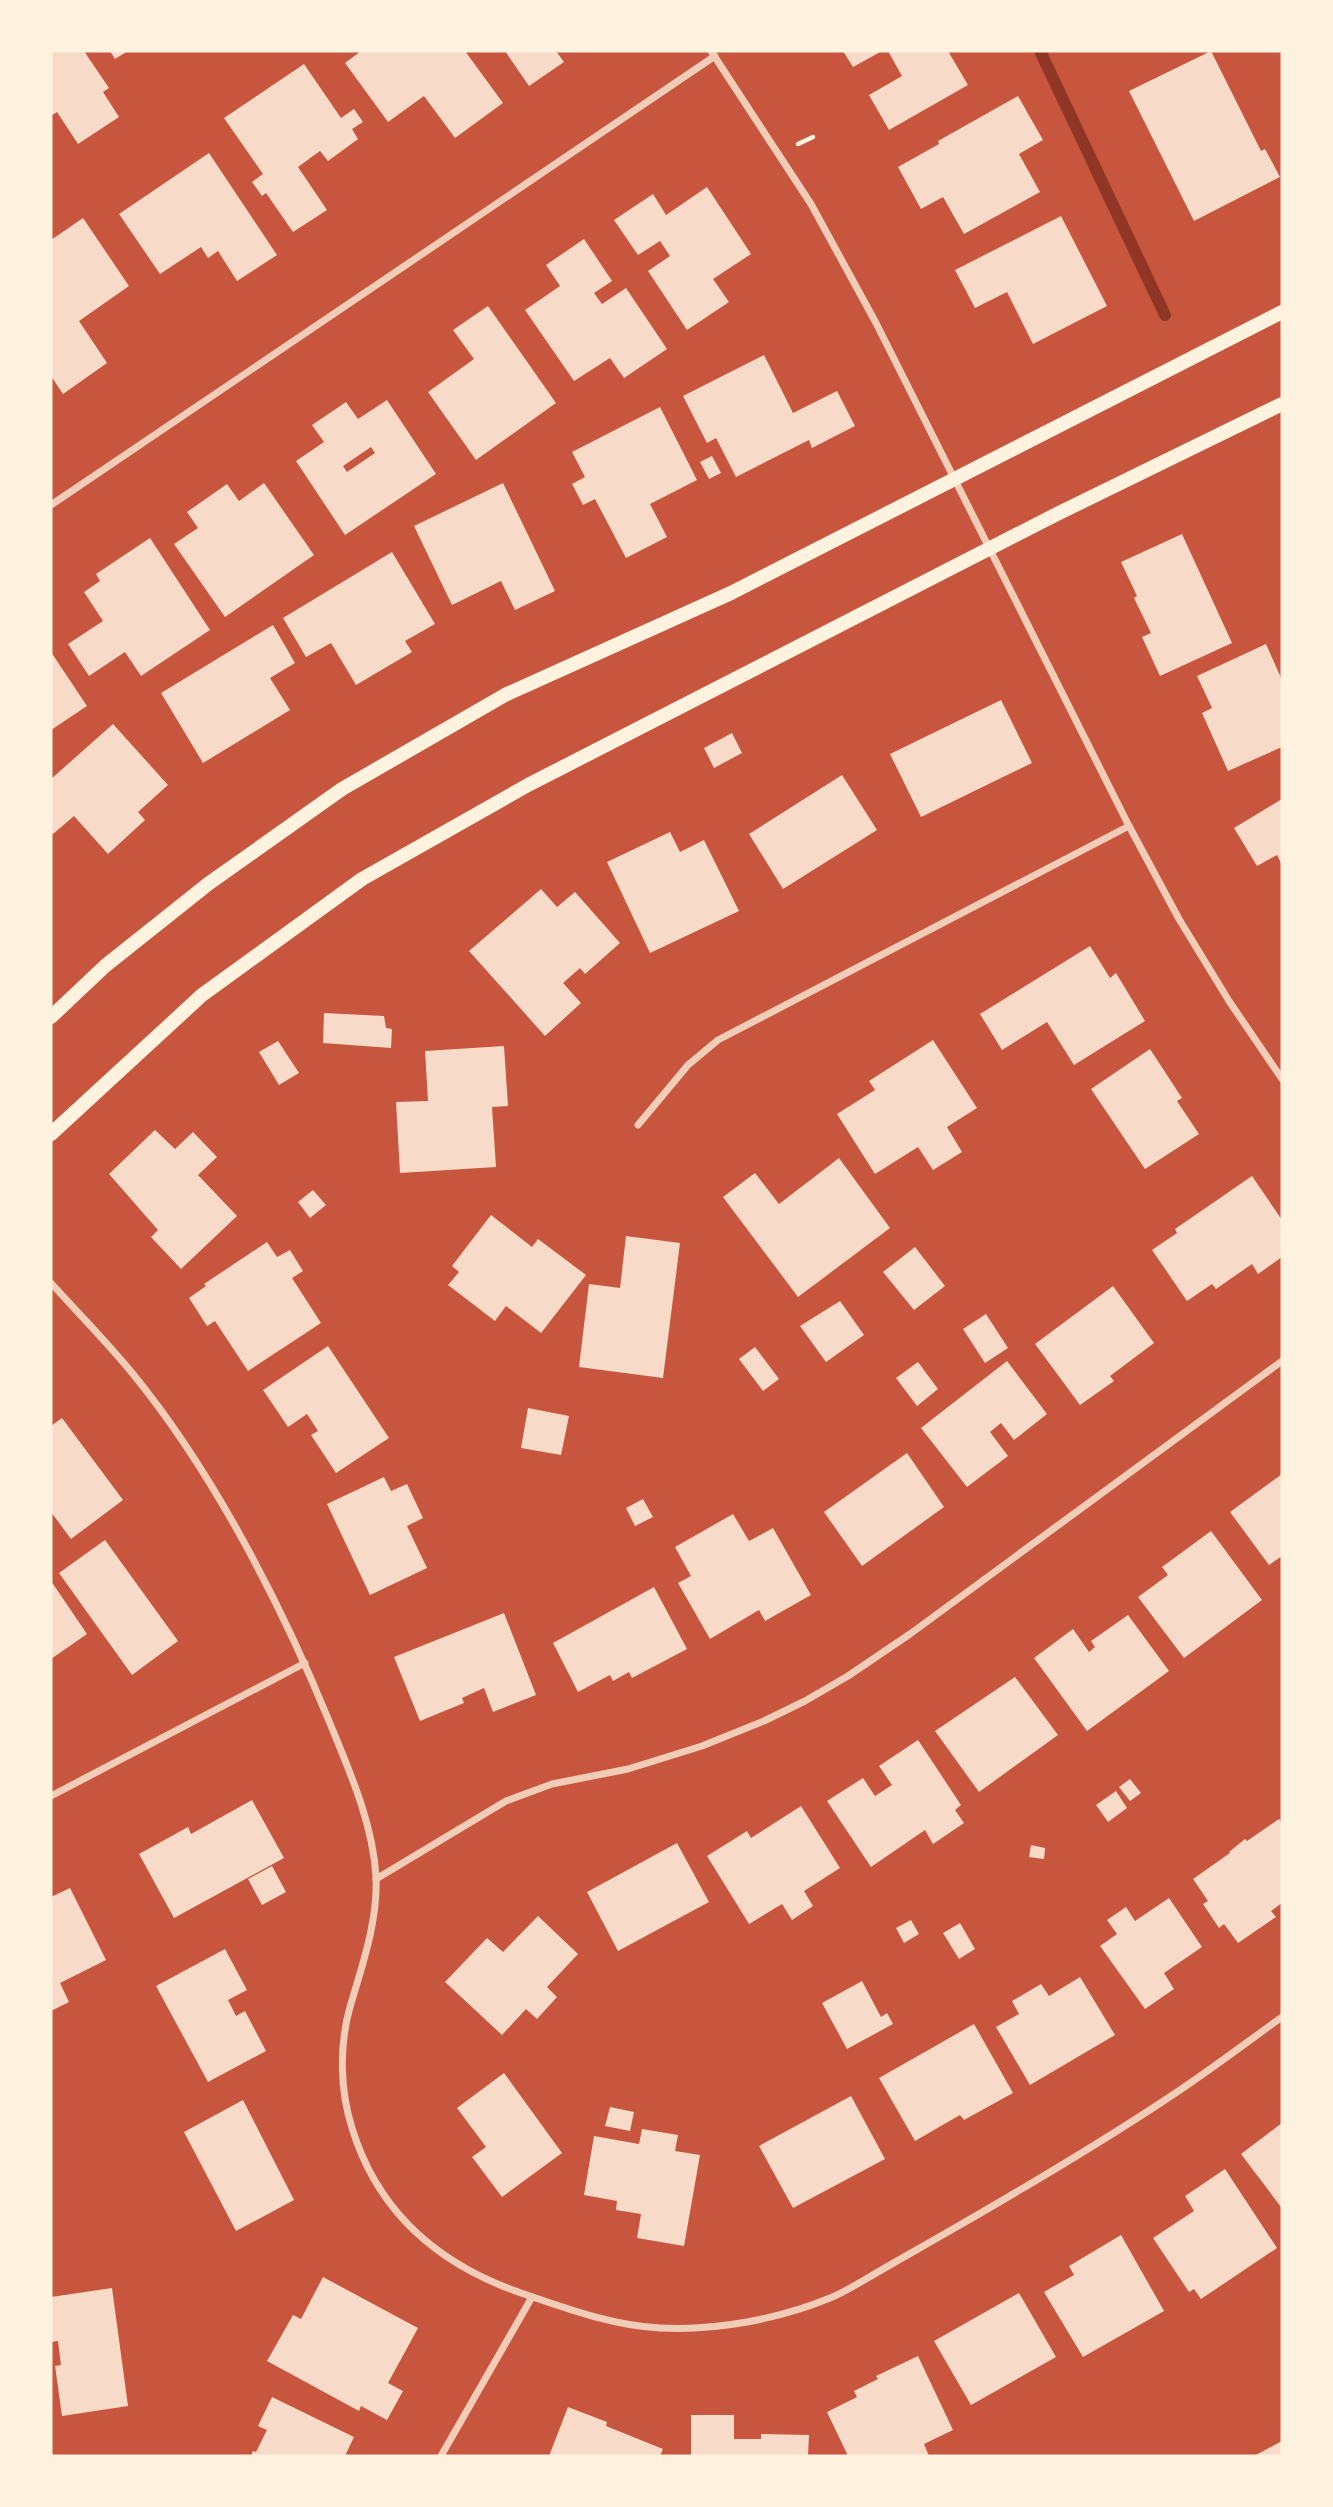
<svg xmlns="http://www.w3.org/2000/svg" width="1333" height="2507" font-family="Commissioner,sans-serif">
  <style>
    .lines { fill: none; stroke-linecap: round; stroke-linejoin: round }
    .stream { stroke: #8f3625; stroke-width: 12 }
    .building { fill: #f7dbc8; fill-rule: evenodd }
    .path { stroke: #fff3e0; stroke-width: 4.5 }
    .minor { stroke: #f1ccb7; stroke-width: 7 }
    .secondary { stroke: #fff3e0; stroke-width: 14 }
  </style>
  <rect width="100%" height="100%" fill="#c8553d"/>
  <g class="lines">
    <!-- stream -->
    <path class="stream" d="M1040 51 1165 315"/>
  </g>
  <!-- building -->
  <g class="building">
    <path d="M51 51H84L109 88 103 92 119 117 78 144 57 112 51 116Z"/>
    <path d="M110 51H128L115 59Z"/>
    <path d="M361 51H465L503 103 455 138 424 96 388 122 345 63Z"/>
    <path d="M505 51H556L564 62 529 86Z"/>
    <path d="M843 51H882L853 67Z"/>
    <path d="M888 51H948L968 85 889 130 869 95 902 76Z"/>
    <path d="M1211 51 1261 151 1265 149 1280 177 1194 221 1129 91Z"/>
    <path d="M304 64 341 118 354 109 363 122 352 129 358 139 350 145 328 161 320 151 298 167 327 210 293 232 266 193 262 196 252 182 263 174 224 118Z"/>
    <path d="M1018 96 1043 140 1019 154 1040 192 964 234 943 197 921 209 898 167 939 144 938 141Z"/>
    <path d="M209 153 277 255 237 281 218 251 208 258 201 247 160 274 119 214Z"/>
    <path d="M707 187 751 254 713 279 729 302 687 330 648 271 670 256 660 241 638 255 614 220 653 194 666 215Z"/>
    <path d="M1061 216 1107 306 1033 344 1007 292 975 308 955 270Z"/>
    <path d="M83 218 129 286 79 321 107 363 63 394 51 376V240Z"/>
    <path d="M584 239 612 281 594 293 602 304 626 288 667 349 624 378 610 358 574 381 525 310 560 286 546 265Z"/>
    <path d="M488 306 556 403 476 460 428 392 474 359 453 330Z"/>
    <path d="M764 355 793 413 837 391 855 426 812 448 809 440 736 477 716 438 707 443 683 396Z"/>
    <path d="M387 400 436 474 345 535 296 461 324 442 312 425 346 402 358 419ZM371 447 375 453 347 472 343 466Z"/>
    <path d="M660 407 697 480 650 504 667 537 626 558 595 499 583 505 572 484 585 477 572 452Z"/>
    <path d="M712 456 721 473 709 479 700 462Z"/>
    <path d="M264 483 314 555 225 617 174 544 198 528 187 512 227 484 239 501Z"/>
    <path d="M503 483 555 591 515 610 501 581 452 605 414 526Z"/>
    <path d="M1182 534 1232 643 1160 676 1142 637 1151 633 1134 598 1137 596 1121 562Z"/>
    <path d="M150 538 210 630 141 676 125 652 89 676 68 644 103 621 84 592 100 581 96 574Z"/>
    <path d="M392 552 435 624 405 641 412 652 356 685 331 643 306 657 283 618Z"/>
    <path d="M273 625 295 663 270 678 290 710 203 763 161 693Z"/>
    <path d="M1266 644 1282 680V747L1228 771 1202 713 1212 708 1197 676Z"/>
    <path d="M51 652 87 706 51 730Z"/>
    <path d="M1001 700 1032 763 921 817 890 754Z"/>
    <path d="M113 724 168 785 138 812 145 820 108 854 74 816 53 834 51 832V779Z"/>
    <path d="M732 733 742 753 714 768 704 748Z"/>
    <path d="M842 775 877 830 783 889 749 834Z"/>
    <path d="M1282 799V865L1277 855 1257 866 1234 828Z"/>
    <path d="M670 832 680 852 704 840 739 911 650 953 607 862Z"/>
    <path d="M541 889 557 907 575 892 620 943 585 974 580 968 563 983 581 1003 545 1036 469 951Z"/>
    <path d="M1090 946 1110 978 1116 973 1145 1021 1074 1065 1047 1022 1002 1050 980 1014Z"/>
    <path d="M324 1013 384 1016 386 1028 392 1029 391 1048 323 1043Z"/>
    <path d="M933 1040 977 1108 947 1127 962 1152 933 1170 918 1147 875 1174 837 1114 875 1090 869 1081Z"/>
    <path d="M278 1041 299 1073 279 1085 259 1052Z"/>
    <path d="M504 1046 508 1106 492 1107 496 1167 400 1173 396 1102 428 1101 425 1051Z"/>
    <path d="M1150 1049 1182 1098 1177 1101 1199 1134 1145 1169 1091 1089Z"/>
    <path d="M155 1130 175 1149 193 1132 217 1157 198 1175 237 1216 181 1269 151 1237 158 1230 109 1174Z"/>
    <path d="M839 1158 890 1228 798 1297 723 1197 755 1173 779 1204Z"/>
    <path d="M1252 1176 1282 1220V1257L1258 1274 1252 1264 1216 1289 1212 1284 1187 1301 1152 1250 1177 1233 1175 1229Z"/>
    <path d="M313 1190 326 1205 310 1218 298 1202Z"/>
    <path d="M491 1215 532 1247 538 1239 586 1275 541 1333 506 1306 495 1321 448 1285 459 1272 452 1266Z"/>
    <path d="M626 1236 680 1243 663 1378 579 1367 589 1284 620 1288Z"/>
    <path d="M267 1242 277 1257 290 1250 303 1271 292 1278 321 1323 248 1371 215 1321 207 1326 189 1298 206 1286 204 1284Z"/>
    <path d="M915 1247 945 1286 914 1310 883 1272Z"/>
    <path d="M1113 1286 1154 1343 1110 1376 1114 1381 1080 1405 1035 1344Z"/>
    <path d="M840 1301 864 1335 826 1362 800 1326Z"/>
    <path d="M986 1314 1008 1348 985 1363 963 1329Z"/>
    <path d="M328 1346 389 1438 336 1473 311 1435 318 1431 307 1414 288 1427 263 1390Z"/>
    <path d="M755 1347 779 1379 763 1391 739 1359Z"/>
    <path d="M1007 1361 1047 1414 1014 1440 1001 1423 990 1432 1008 1456 967 1487 921 1428Z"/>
    <path d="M918 1362 938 1389 917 1406 896 1378Z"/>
    <path d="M528 1408 569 1416 561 1455 521 1448Z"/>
    <path d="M62 1418 123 1500 71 1539 51 1512V1426Z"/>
    <path d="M907 1453 944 1507 862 1566 824 1512Z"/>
    <path d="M1282 1474V1556L1269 1565 1230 1512Z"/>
    <path d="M384 1477 391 1491 407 1484 423 1518 407 1526 427 1568 370 1595 327 1504Z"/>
    <path d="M643 1499 653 1517 635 1526 626 1508Z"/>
    <path d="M733 1514 749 1541 773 1528 811 1595 765 1621 759 1610 710 1639 678 1583 691 1576 675 1547Z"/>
    <path d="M1211 1531 1262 1600 1184 1658 1138 1597 1168 1575 1162 1567Z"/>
    <path d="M105 1540 178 1641 132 1675 59 1573Z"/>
    <path d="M51 1581 87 1634 51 1659Z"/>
    <path d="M654 1587 687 1649 632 1678 629 1672 613 1681 610 1675 578 1692 553 1643Z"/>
    <path d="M504 1613 536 1695 493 1712 484 1688 462 1698 464 1703 420 1721 394 1657Z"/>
    <path d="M1128 1615 1169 1671 1087 1731 1034 1658 1073 1629 1089 1652 1095 1647 1091 1641Z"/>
    <path d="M1015 1677 1058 1735 979 1792 935 1731Z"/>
    <path d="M918 1740 961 1805 955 1810 964 1823 933 1844 925 1830 871 1867 827 1801 863 1778 875 1796 892 1785 879 1766Z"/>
    <path d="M1130 1779 1141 1793 1130 1801 1119 1787Z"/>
    <path d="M1116 1791 1127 1808 1108 1822 1096 1805Z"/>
    <path d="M252 1800 284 1858 174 1918 139 1854 188 1827 191 1834Z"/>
    <path d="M801 1806 840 1868 804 1891 813 1906 792 1920 782 1904 749 1924 707 1856 747 1831 751 1838Z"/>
    <path d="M1279 1819 1282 1823V1903L1271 1911 1276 1917 1238 1943 1224 1924 1219 1928 1203 1904 1208 1901 1193 1879 1230 1853 1229 1852 1245 1839 1247 1841Z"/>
    <path d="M677 1843 709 1902 618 1951 587 1892Z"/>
    <path d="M1031 1845 1045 1848 1044 1859 1029 1857Z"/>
    <path d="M272 1866 286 1892 262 1905 248 1879Z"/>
    <path d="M70 1888 106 1960 60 1983 69 2002 51 2011V1897Z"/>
    <path d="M1169 1898 1202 1947 1164 1973 1174 1989 1145 2009 1100 1946 1117 1934 1107 1920 1126 1907 1135 1921Z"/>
    <path d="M538 1916 578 1954 547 1987 557 1997 537 2019 526 2009 502 2035 445 1982 487 1938 503 1952Z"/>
    <path d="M911 1920 919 1934 904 1943 896 1928Z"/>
    <path d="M960 1923 975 1949 959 1959 943 1933Z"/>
    <path d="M225 1949 247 1990 228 2000 236 2016 245 2011 266 2051 208 2082 156 1986Z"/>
    <path d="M1080 1977 1115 2035 1030 2085 996 2027 1019 2014 1012 2001 1041 1984 1049 1996Z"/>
    <path d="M862 1981 881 2017 887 2013 893 2024 847 2049 822 2003Z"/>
    <path d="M974 2024 1013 2093 964 2120 960 2115 915 2141 879 2078Z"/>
    <path d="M504 2073 562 2153 502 2197 472 2157 486 2147 457 2108Z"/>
    <path d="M851 2096 885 2159 793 2208 759 2146Z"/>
    <path d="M243 2100 294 2200 236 2231 184 2132Z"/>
    <path d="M610 2107 634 2112 630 2131 605 2126Z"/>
    <path d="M1282 2123V2206L1281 2207 1241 2154Z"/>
    <path d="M642 2129 678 2135 675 2151 700 2155 684 2246 637 2238 641 2214 616 2210 617 2201 584 2195 594 2136 639 2144Z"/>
    <path d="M1225 2169 1277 2248 1201 2299 1194 2289 1189 2292 1153 2238 1194 2211 1185 2196Z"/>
    <path d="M1121 2235 1164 2311 1083 2357 1044 2292 1074 2275 1069 2266Z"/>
    <path d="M323 2277 418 2328 388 2383 403 2391 387 2420 361 2406 359 2411 267 2361 293 2315 301 2319Z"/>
    <path d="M112 2288 128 2406 62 2416 55 2366 61 2365 58 2341 51 2342V2297Z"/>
    <path d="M1019 2293 1056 2357 971 2405 934 2341Z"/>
    <path d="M918 2356 953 2430 924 2444 929 2456H848L827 2412 857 2397 854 2391 878 2379 876 2376Z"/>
    <path d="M272 2397 354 2437 345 2456H251L253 2451 256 2452 267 2430 258 2426Z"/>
    <path d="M568 2407 607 2422 606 2426 663 2449 660 2456H549Z"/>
    <path d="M691 2415H734V2439H761V2434L809 2435 808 2456H691Z"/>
    <path d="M1282 2441V2456H1254Z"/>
  </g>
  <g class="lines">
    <!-- path -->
    <path class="path" d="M798 144 813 137"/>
    <!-- minor -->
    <g class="minor">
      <path d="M711 51 811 204 876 323 1129 826 1179 919 1229 1001 1282 1079"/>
      <path d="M51 505 715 56"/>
      <path d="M638 1125 688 1065 718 1040 1129 826"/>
      <path d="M51 1283C78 1313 107 1342 133 1374 213 1472 281 1604 329 1721 349 1770 373 1823 376 1877 378 1921 362 1966 350 2007 339 2046 340 2090 352 2128 378 2213 440 2265 521 2293 565 2308 613 2326 660 2328 716 2331 779 2319 830 2298 843 2293 855 2285 866 2279 893 2263 920 2248 946 2233 1021 2190 1094 2147 1165 2100 1205 2074 1243 2045 1282 2017"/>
      <path d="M51 1796 305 1663"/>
      <path d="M376 1879 506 1801 552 1784 628 1769 702 1746 764 1721 805 1701 848 1676 910 1634 1282 1361"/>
      <path d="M441 2456 532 2297"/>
    </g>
    <!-- secondary -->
    <g class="secondary">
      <path d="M51 1017 105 966 208 884 342 789 505 695 731 593 1282 312"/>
      <path d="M51 1134 202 995 362 879 528 785 1057 514 1282 404"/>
    </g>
  </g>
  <!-- border -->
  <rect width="1333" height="2507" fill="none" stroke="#fff3e0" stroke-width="105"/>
</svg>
